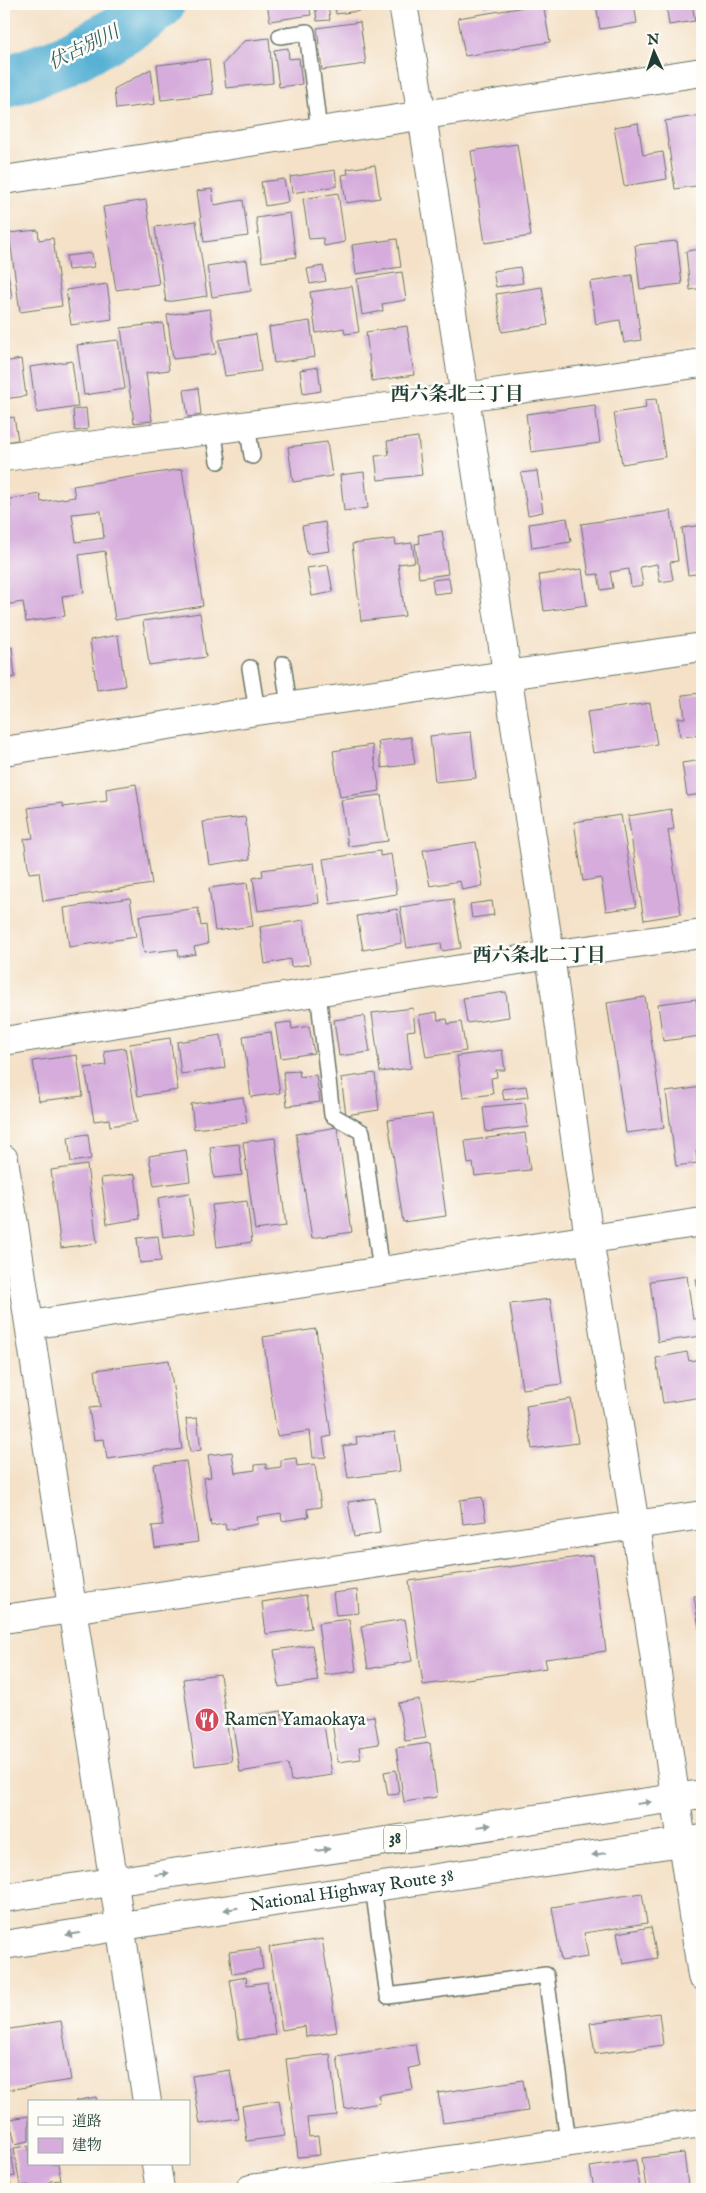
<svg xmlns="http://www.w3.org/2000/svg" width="706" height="2193" font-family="'IM FELL English','Noto Serif JP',serif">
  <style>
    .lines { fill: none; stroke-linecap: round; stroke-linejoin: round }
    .river { stroke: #56b1d4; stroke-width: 52 }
    .building { fill: #d5acdb; fill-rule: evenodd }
    .service-casing { stroke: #6a7667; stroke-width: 18 }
    .minor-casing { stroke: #6a7667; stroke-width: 30 }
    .tertiary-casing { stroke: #6a7667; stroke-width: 30 }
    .trunk-casing { stroke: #6a7667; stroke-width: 30 }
    .service { stroke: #fff; stroke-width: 15 }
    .minor { stroke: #fff; stroke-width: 28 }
    .tertiary { stroke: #fff; stroke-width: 28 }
    .trunk { stroke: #fff; stroke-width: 28 }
    .oneway { fill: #8f9e9a }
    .labels { text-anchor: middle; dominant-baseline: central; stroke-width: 5; stroke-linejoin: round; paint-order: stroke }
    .shield { fill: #fdfcf7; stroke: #62766e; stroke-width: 1 }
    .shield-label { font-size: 16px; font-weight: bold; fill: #1f3d34 }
    .poi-label { font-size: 18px; fill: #1f3d34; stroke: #fdfcf7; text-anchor: start }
    .street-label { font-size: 18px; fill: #1f3d34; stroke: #fdfcf7 }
    .water-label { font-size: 19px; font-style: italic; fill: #306064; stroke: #fdfcf7 }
    .neighbourhood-label { font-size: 19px; font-weight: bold; fill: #1f3d34; stroke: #fdfcf7 }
  </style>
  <rect width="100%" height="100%" fill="#fdfcf7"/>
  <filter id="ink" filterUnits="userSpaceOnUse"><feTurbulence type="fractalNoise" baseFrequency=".02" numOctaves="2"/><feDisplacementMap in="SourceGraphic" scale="10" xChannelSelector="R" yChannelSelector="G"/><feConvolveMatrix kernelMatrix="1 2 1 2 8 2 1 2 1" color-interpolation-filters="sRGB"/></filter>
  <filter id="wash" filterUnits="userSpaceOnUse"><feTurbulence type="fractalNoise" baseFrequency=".0096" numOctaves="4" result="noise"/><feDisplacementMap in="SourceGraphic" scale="20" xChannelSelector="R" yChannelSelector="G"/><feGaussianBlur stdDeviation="1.12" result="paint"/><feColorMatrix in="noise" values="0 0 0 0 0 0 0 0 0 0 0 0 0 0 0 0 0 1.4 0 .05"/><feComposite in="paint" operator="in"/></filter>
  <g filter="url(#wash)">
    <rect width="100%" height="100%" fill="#f4e1c7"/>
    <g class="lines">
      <!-- river -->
      <path class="river" d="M4 83 62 62 130 25 159 4"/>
    </g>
    <g id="blocks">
      <!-- building -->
      <g class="building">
        <path d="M267 4H309L311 15 270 21Z"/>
        <path d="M315 4H328L330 20 317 21Z"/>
        <path d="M335 4H358L359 11 336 14Z"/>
        <path d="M483 4H499V5L484 7Z"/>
        <path d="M543 4 550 42 465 56 458 18Z"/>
        <path d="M596 4H634L637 23 600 29Z"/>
        <path d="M666 4H692L695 21 669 25Z"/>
        <path d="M360 22 366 64 322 70 317 28Z"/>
        <path d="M269 38 273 83 226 88 223 64 244 41Z"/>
        <path d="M288 48 289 59 299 58 302 84 279 87 274 50Z"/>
        <path d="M209 59 213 94 161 100 157 65Z"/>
        <path d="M151 69 155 104 116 109 114 89Z"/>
        <path d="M702 115V185L675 189 665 121Z"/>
        <path d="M638 123 643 155 663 152 667 179 624 186 614 127Z"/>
        <path d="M517 144 531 236 485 243 471 151Z"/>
        <path d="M375 165 380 198 346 203 342 175 348 174 347 169Z"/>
        <path d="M335 170 337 186 292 193 290 177Z"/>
        <path d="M284 179 288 202 265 206 261 182Z"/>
        <path d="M212 189 214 205 243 200 248 236 204 242 197 191Z"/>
        <path d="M338 193 345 242 324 246 323 238 309 239 303 199Z"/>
        <path d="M146 200 159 284 116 290 103 207Z"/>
        <path d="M290 213 296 257 262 262 256 218Z"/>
        <path d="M196 221 207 296 166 302 155 227Z"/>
        <path d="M38 230 39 240 53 238 62 306 20 312 9 233Z"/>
        <path d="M397 239 401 267 356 274 352 245Z"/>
        <path d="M677 241 682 284 640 289 635 245Z"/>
        <path d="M4 246 12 298 4 299Z"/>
        <path d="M702 249V288L690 290 686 251Z"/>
        <path d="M92 253 94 267 68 270 66 256Z"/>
        <path d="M247 260 251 291 212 297 207 266Z"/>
        <path d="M323 266 326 281 310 284 307 269Z"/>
        <path d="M520 267 523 283 496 287 493 271Z"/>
        <path d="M402 272 406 300 382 304 383 311 362 315 357 279Z"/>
        <path d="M632 275 641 340 624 343 620 320 596 324 590 282Z"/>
        <path d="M107 284 112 319 71 325 66 290Z"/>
        <path d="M352 286 359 332 345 334 344 328 316 333 310 292Z"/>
        <path d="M542 287 548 325 502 332 496 294Z"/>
        <path d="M210 309 216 354 173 359 167 315Z"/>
        <path d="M310 321 315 357 274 363 269 327Z"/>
        <path d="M163 323 169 370 146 373 152 421 134 423 121 328Z"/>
        <path d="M407 326 414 375 372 381 366 332Z"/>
        <path d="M256 334 261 371 225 376 219 340Z"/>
        <path d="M118 340 125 389 84 395 77 345Z"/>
        <path d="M21 359 26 396 4 399V362Z"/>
        <path d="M72 361 78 407 37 413 30 367Z"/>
        <path d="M318 367 321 391 303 394 300 370Z"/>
        <path d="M198 388 201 415 188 417 184 390Z"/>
        <path d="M656 399 665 457 622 464 614 413 646 408 645 400Z"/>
        <path d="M595 405 600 443 531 452 526 414Z"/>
        <path d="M86 408 88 429 75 431 73 410Z"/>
        <path d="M14 417 18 440 4 442V419Z"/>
        <path d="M418 437 422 475 378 480 375 456 389 455 387 441Z"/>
        <path d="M327 442 332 476 293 482 288 447Z"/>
        <path d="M182 469 203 606 115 620 105 551 79 555 84 593 62 596 65 616 26 622 23 602 4 605V508L11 507 10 499 40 494 41 502 75 497 73 486ZM101 511 104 538 76 542 72 514Z"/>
        <path d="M537 471 543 512 528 515 521 473Z"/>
        <path d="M364 472 368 508 344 511 340 475Z"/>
        <path d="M671 511 678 561 670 562 673 580 660 582 657 564 640 567 643 585 631 587 629 569 610 572 613 588 601 590 598 574 589 575 581 524Z"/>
        <path d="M567 518 571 542 532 548 529 524Z"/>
        <path d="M325 522 330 551 307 554 302 526Z"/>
        <path d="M702 525V573L688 575 682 528Z"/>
        <path d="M442 531 448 574 419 578 415 544 420 543 418 535Z"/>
        <path d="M395 539 396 545 412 543 415 562 398 564 405 616 361 621 352 544Z"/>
        <path d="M328 565 333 592 312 596 307 568Z"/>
        <path d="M582 569 587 605 544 611 539 575Z"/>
        <path d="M449 578 451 592 434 594 432 580Z"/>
        <path d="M200 613 206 657 149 665 143 621Z"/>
        <path d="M118 635 125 686 97 690 90 640Z"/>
        <path d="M12 647 15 677 4 679V648Z"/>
        <path d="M702 693V735L680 737 678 718H685L682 695Z"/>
        <path d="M650 703 657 744 593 753 587 712Z"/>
        <path d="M471 732 476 778 435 782 430 736Z"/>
        <path d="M411 737 415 764 382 768 378 741Z"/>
        <path d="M372 745 380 791 340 797 333 751Z"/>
        <path d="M702 760V794L687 796 682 763Z"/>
        <path d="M136 784 152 884 43 901 39 872 29 873 24 839 33 838 28 808 62 803 63 807 107 801 106 789Z"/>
        <path d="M381 795 388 841 348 846 341 800Z"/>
        <path d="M671 809 674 829 668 830 681 914 644 920 628 816Z"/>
        <path d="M621 815 636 907 606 911 601 878 583 881 574 822Z"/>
        <path d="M245 817 250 859 209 865 203 822Z"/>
        <path d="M476 842 483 886 462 890 460 881 430 886 423 850Z"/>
        <path d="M380 851V856L391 854 397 894 330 904 323 859Z"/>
        <path d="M314 863 319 903 258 911 253 878 263 876 262 870Z"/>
        <path d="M247 883 253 926 215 931 209 888Z"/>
        <path d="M130 898 136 937 69 947 64 908Z"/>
        <path d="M453 899 461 948 442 951 441 943 407 948 400 907Z"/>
        <path d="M492 901 494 915 472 918 470 904Z"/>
        <path d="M198 908 201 926 206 925 208 944 194 947 196 954 179 957 178 949 144 953 139 916Z"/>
        <path d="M397 909 402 943 363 950 357 916Z"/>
        <path d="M304 920 310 964 291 967 290 959 265 964 260 927Z"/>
        <path d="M702 966V987H701L698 967Z"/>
        <path d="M506 992 509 1017 467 1023 463 998Z"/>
        <path d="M645 997 664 1128 626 1133 607 1003Z"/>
        <path d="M696 999 701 1036 663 1041 658 1004Z"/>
        <path d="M413 1008 415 1030 407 1031 411 1068 380 1072 372 1013Z"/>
        <path d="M437 1012 438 1020 447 1019 448 1024 461 1022 466 1051 426 1057 419 1015Z"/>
        <path d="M364 1016 370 1052 339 1056 334 1020Z"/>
        <path d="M291 1022 292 1029 309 1026 314 1053 281 1058 275 1024Z"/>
        <path d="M271 1032 280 1093 251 1097 243 1036Z"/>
        <path d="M221 1035 225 1068 181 1074 177 1042Z"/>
        <path d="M170 1038 178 1090 138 1096 130 1044Z"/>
        <path d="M125 1048 137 1122 110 1126 109 1119 94 1121 85 1068 106 1065 104 1051Z"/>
        <path d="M502 1050 505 1070H496L497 1077 491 1078 493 1094 463 1098 457 1056Z"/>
        <path d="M77 1055 83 1096 39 1101 33 1061Z"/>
        <path d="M299 1071 300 1077 316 1075 320 1102 287 1106 283 1072Z"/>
        <path d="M375 1073 379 1110 346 1115 341 1078Z"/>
        <path d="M526 1086 528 1097 504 1100 502 1089Z"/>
        <path d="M702 1087V1150L696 1151 697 1163 676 1166 666 1092Z"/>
        <path d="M243 1097 247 1123 194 1129 191 1104Z"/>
        <path d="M525 1103 528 1127 486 1132 483 1107Z"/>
        <path d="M432 1114 446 1216 403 1222 388 1120Z"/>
        <path d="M337 1127 352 1232 312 1238 296 1134Z"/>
        <path d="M525 1133 530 1170 475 1176 473 1163 468 1164 465 1141Z"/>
        <path d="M88 1134 91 1159 71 1162 68 1137Z"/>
        <path d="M275 1138 286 1226 255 1230 243 1142Z"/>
        <path d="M239 1144 242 1175 214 1178 210 1147Z"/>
        <path d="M186 1150 190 1181 154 1186 149 1156Z"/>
        <path d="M87 1165 97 1243 61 1248 51 1170Z"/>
        <path d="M135 1174 140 1219 107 1224 101 1178Z"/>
        <path d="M189 1193 195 1233 163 1237 158 1198Z"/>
        <path d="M247 1201 252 1242 217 1247 212 1205Z"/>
        <path d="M158 1236 161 1261 140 1263 137 1238Z"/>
        <path d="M687 1276 693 1319 702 1318V1336L658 1342 650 1281Z"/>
        <path d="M702 1278V1309L701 1310 696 1279Z"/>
        <path d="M550 1299 562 1384 522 1389 510 1304Z"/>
        <path d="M316 1329 331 1436 323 1438 326 1457 313 1458 310 1431 277 1436 263 1337Z"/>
        <path d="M687 1352 689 1361 701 1359 702 1397 663 1403 656 1358Z"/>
        <path d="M169 1360 182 1449 107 1459 104 1439 94 1440 89 1408 100 1407 95 1370Z"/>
        <path d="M571 1399 578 1443 532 1449 526 1406Z"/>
        <path d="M197 1418 201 1450 190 1452 186 1419Z"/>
        <path d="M395 1432 400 1471 348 1478 343 1446 357 1444 356 1437Z"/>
        <path d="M232 1452 235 1473 255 1470V1465L266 1464V1469L281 1467V1460L296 1458 297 1466 315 1464 321 1507 307 1509 309 1517 282 1521 281 1513 257 1517 258 1524 226 1530 225 1524 211 1526 204 1478 211 1477 208 1455Z"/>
        <path d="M186 1461 198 1542 155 1548 152 1526 163 1525 154 1465Z"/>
        <path d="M482 1497 486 1521 463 1524 460 1500Z"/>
        <path d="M375 1498 380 1533 354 1537 348 1502Z"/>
        <path d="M593 1555 606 1651 545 1659 547 1668 423 1685 409 1581Z"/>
        <path d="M357 1590 359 1613 336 1615 333 1593Z"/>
        <path d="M306 1595 311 1628 266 1634 262 1602Z"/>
        <path d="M702 1595V1629H699L694 1596Z"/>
        <path d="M349 1619 356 1671 325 1675 318 1623Z"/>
        <path d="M405 1619 412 1661 368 1669 361 1626Z"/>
        <path d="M312 1645 318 1681 279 1687 274 1650Z"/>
        <path d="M220 1674 232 1761 195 1766 183 1679Z"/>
        <path d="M419 1699 426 1738 405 1741 398 1703Z"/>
        <path d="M281 1711 282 1719 298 1717 299 1723 323 1719 332 1775 291 1781 288 1764 240 1772 232 1719Z"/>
        <path d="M374 1716 379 1744 359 1747 361 1759 338 1762 332 1722Z"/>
        <path d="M430 1743 437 1797 404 1802 396 1748Z"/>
        <path d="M396 1770 399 1794 388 1795 384 1772Z"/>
        <path d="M642 1893 647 1923 584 1933 588 1957 561 1961 552 1907Z"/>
        <path d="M651 1927 657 1958 623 1964 617 1933Z"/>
        <path d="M322 1939 337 2032 306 2037 305 2026 282 2030 269 1947Z"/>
        <path d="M260 1948 263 1969 232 1974 229 1952Z"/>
        <path d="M246 1977 247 1985 267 1982 275 2035 239 2040 230 1980Z"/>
        <path d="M659 2013 663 2045 595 2054 590 2023Z"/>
        <path d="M61 2021 71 2080 7 2090 4 2067V2030Z"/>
        <path d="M415 2044 419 2066 409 2068 413 2089 378 2095 380 2103 345 2109 337 2057Z"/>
        <path d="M330 2054 337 2115 307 2118 309 2137 318 2136 320 2155 298 2157 286 2059Z"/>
        <path d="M230 2070 238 2118 200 2124 192 2076Z"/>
        <path d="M523 2080 528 2111 443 2123 438 2093Z"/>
        <path d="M96 2097 97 2102H75V2101Z"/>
        <path d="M279 2100 285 2136 247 2141 242 2106Z"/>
        <path d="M4 2111 15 2176 4 2178Z"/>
        <path d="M29 2116V2141L15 2144 10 2119Z"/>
        <path d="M29 2146V2164H58L61 2180 50 2181 51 2188 29 2189V2185L20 2186 14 2148Z"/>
        <path d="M684 2153 688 2187 646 2189 642 2158Z"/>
        <path d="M636 2160 640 2189H594L590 2167Z"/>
        <path d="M10 2182 11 2189H4V2183Z"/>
      </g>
    </g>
  </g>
  <g filter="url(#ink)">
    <use href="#blocks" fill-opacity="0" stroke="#6a7667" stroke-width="1"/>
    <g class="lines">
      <defs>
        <g id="service">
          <path d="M280 36 307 32 319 131"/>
          <path d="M247 425 252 456"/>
          <path d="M213 430 218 461"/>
          <path d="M283 664 289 706"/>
          <path d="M250 668 257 711"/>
          <path d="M318 992 332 1115 362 1132 381 1271"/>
          <path d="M373 1887 388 1996 546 1975 568 2142"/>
        </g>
        <g id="minor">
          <path d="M403 4 422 115 550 955 589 1239 635 1525 702 1976"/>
          <path d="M4 180 702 72"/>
          <path d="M4 457 465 397 702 363"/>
          <path d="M4 751 257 711 702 647"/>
          <path d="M4 1041 550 955 702 934"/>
          <path d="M30 1325 702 1222"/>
          <path d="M4 1619 702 1515"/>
          <path d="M250 2189 702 2123"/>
        </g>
        <g id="tertiary">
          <path d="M4 1159 147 2102"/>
          <path d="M156 2164 160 2189"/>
        </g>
        <g id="trunk">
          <path d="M4 1898 702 1794"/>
          <path id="s1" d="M4 1945 280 1901 702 1839"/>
        </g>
      </defs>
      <!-- service casing -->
      <use href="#service" class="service-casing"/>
      <!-- minor casing -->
      <use href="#minor" class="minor-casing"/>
      <!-- tertiary casing -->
      <use href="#tertiary" class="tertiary-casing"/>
      <!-- trunk casing -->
      <use href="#trunk" class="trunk-casing"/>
      <!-- service -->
      <use href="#service" class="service"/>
      <!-- minor -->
      <use href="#minor" class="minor"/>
      <!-- tertiary -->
      <use href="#tertiary" class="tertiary"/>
      <!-- trunk -->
      <use href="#trunk" class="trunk"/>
    </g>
    <!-- one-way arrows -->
    <defs><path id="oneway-solid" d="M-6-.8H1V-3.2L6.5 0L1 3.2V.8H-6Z" transform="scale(1.25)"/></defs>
    <g class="oneway">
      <use href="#oneway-solid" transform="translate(644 1803) rotate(-8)"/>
      <use href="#oneway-solid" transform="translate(484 1826) rotate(-8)"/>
      <use href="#oneway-solid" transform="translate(323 1850) rotate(-8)"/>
      <use href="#oneway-solid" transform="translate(599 1854) rotate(172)"/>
      <use href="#oneway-solid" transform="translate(162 1874) rotate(-8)"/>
      <use href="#oneway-solid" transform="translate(231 1909) rotate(171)"/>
      <use href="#oneway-solid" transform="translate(73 1934) rotate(171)"/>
    </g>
  </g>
  <!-- icons -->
  <defs>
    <symbol id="restaurant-disc" viewBox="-11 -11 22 22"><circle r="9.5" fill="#d1495b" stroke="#fdfcf7"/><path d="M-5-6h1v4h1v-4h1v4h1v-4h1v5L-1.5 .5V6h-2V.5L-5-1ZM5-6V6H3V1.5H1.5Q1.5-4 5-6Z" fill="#fff"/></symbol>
  </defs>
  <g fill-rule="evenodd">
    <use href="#restaurant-disc" x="193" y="1706" width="28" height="28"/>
  </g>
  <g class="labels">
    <!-- shield labels -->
    <rect class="shield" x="384" y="1825.5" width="22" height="27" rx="4"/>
    <g class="shield-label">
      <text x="395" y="1839">38</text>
    </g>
    <!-- poi labels -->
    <g class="poi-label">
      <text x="224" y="1720">Ramen Yamaokaya</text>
    </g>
    <!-- street labels -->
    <g class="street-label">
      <text stroke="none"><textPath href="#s1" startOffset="352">National Highway Route 38</textPath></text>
    </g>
    <!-- water labels -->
    <g class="water-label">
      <text transform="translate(84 48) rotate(-26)">伏古別川</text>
    </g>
    <!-- neighbourhood labels -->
    <g class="neighbourhood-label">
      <text x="457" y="395">西六条北三丁目</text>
      <text x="539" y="956">西六条北二丁目</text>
    </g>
  </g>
  <!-- margin -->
  <rect width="706" height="2193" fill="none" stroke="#fdfcf7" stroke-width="20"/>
  <!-- legend -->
  <rect x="28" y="2100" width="162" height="65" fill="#fdfcf7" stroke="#a4b0a9"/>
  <rect x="38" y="2117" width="25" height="8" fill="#ffffff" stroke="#a4b0a9"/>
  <text x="72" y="2126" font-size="15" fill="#1f3d34">道路</text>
  <rect x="38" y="2138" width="25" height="15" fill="#d5acdb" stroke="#a4b0a9"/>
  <text x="72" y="2150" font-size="15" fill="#1f3d34">建物</text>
  <!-- north arrow -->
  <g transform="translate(654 52) rotate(357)" stroke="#fdfcf7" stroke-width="4" paint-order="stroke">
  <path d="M0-4L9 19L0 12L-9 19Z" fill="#1f3d34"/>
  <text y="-8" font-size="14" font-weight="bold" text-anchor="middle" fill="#1f3d34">N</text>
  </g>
</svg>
